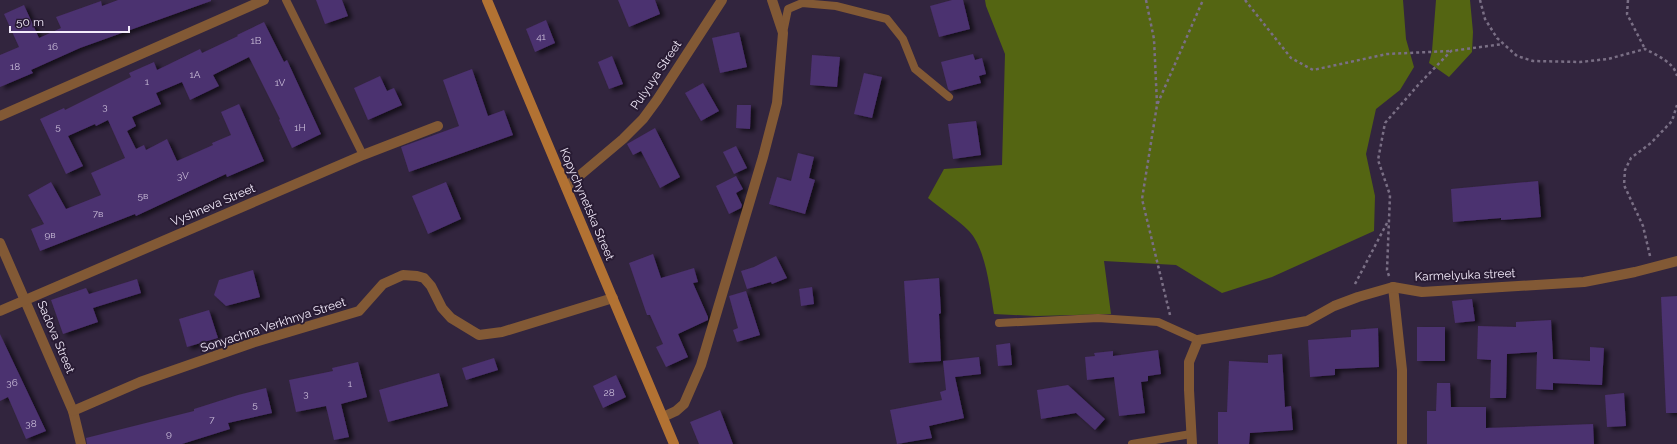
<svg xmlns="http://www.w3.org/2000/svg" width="1677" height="444" font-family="Raleway,sans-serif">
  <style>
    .forest { fill: #546512 }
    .building { fill: #4c306f; filter: url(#shadow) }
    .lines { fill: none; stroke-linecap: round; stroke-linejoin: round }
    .path { stroke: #7a6f85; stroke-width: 2.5; stroke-dasharray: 3 3; stroke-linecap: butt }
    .service { stroke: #825935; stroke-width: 8 }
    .minor { stroke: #825935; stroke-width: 10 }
    .secondary { stroke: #b27233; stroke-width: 10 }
    .labels { text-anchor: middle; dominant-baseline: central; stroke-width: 4; stroke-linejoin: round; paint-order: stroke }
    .number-label { font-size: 10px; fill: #c9bcd8 }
    .street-label { font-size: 12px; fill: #f3ebfb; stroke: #281b33 }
  </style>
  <defs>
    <filter id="shadow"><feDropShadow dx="4.5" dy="2.5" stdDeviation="2" flood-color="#0009"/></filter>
  </defs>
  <rect width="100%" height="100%" fill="#32253e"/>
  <!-- forest -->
  <g class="forest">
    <path d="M985 0H1403L1406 39 1414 67 1400 90 1376 109 1366 154 1375 196 1374 231 1272 277 1222 293 1176 265 1104 261 1111 314 1036 316 994 314C990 290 986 249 969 231 957 219 941 209 928 198L944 169 1002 165 1005 54 986 6Z"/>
    <path d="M1436 0H1470L1473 32 1472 52 1449 77 1429 63 1432 51Z"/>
  </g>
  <!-- building -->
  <g class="building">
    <path d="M118 0H211V1L80 48 31 70 33 73 0 87V55L19 47 4 14 24 5 39 38 61 28 56 17 101 1 102 6Z"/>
    <path d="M316 0H342L348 16 325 24Z"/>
    <path d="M618 0H655L660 14 629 27Z"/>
    <path d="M952 0H963L970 29 939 37 930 6Z"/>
    <path d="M546 20 555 43 535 52 526 29Z"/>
    <path d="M264 22 284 62 287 60 321 134 292 148 279 120 280 119 249 57 213 75 219 86 190 100 182 82 156 93 161 104 132 117 136 126 127 131 136 149 144 145 146 150 167 139 177 161 213 145 212 143 231 135 221 112 239 104 264 161 227 177 226 174 136 216 135 214 40 251 31 229 44 224 28 195 51 182 66 209 101 195 91 173 125 158 108 120 96 126 95 124 68 136 83 166 66 174 40 119 64 108 65 110 131 77 129 73 154 62 157 70 200 49 202 53 238 36 237 35Z"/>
    <path d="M739 32 747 67 720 73 712 38Z"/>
    <path d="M973 54 975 60 982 58 986 74 979 76 981 83 950 91 948 89 941 62Z"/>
    <path d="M812 55 840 57 837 87 810 85Z"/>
    <path d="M612 56 623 84 609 89 598 62Z"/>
    <path d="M472 69 488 116 504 110 513 135 409 172 401 147 459 126 443 80Z"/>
    <path d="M864 73 882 77 872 118 854 114Z"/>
    <path d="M380 76 387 91 394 88 402 105 368 120 354 88Z"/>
    <path d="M703 83 719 111 701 121 685 93Z"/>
    <path d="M737 105H751L750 129 736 128Z"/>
    <path d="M976 121 981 155 953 159 948 124Z"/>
    <path d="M655 128 680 177 660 188 641 151 633 155 627 144Z"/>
    <path d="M736 146 747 168 734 174 723 152Z"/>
    <path d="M798 153 814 157 809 178 815 180 805 214 769 204 777 177 791 181Z"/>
    <path d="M736 176 743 189 736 193 742 205 741 208 729 214 716 186Z"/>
    <path d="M1538 181 1541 217 1501 220V218L1453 222 1451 189Z"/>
    <path d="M446 182 461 219 428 234 412 196Z"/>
    <path d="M653 254 661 278 694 268 698 282 693 283 708 317V320L678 334 688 357 666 367 656 347 663 344 650 315H647L629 263Z"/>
    <path d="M776 256 787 278 772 284 771 282 747 289 741 271 754 267Z"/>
    <path d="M253 270 260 297 226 306 214 295 219 280Z"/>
    <path d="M939 278 941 313 939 314 941 361 909 363 904 281Z"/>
    <path d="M137 279 141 293 93 308 98 322 63 334 51 300 86 288 89 294Z"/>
    <path d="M812 287 814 304 801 306 799 289Z"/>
    <path d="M746 291 760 335 737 342 733 330 738 328 729 296Z"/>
    <path d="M1677 296V413H1666L1661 297Z"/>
    <path d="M1472 299 1475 321 1455 323 1452 301Z"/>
    <path d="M209 310 218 338 187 347 179 319Z"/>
    <path d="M1551 320 1553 359 1590 361V347L1604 348 1602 385 1553 383V390L1536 389 1537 352 1507 354 1506 398H1490L1491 360 1477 359 1478 326 1516 327V322Z"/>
    <rect x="1417" y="327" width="28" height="34"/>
    <path d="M1378 328 1379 367 1335 369V375L1310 377 1308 340 1351 337V330Z"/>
    <path d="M0 334 46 431 26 439 8 397 0 401Z"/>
    <path d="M1010 343 1012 365 998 366 996 345Z"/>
    <path d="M1158 350 1161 374 1148 376V381L1141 382 1145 413 1119 416 1114 377 1087 380 1085 357 1095 356 1094 353 1113 351V356Z"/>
    <path d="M1282 354 1285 407 1291 406 1293 430 1250 433 1249 444H1218V412H1227L1229 361 1268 363V355Z"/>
    <path d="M979 357 981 374 955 377 964 418 929 426 932 438 897 444 890 410 942 400 940 392 946 390 943 361Z"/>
    <path d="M494 358 498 370 466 380 462 368Z"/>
    <path d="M358 362 367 397 341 404 349 437 334 440 326 406 296 412 289 380 333 371 332 368Z"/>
    <path d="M439 373 448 406 388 422 379 390Z"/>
    <path d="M616 375 626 397 603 408 593 386Z"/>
    <path d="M1437 383H1450L1451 407H1486V428L1593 424 1594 444H1427V411H1436Z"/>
    <path d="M1068 385 1105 419 1095 430 1076 413 1041 419 1037 390Z"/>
    <path d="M266 388 272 413 228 423 230 429 182 444H87L86 438 194 411V409L238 395Z"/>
    <path d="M1624 393 1626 426 1607 427 1605 395Z"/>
    <path d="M720 410 733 444H699L690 422Z"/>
  </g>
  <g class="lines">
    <!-- path -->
    <g class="path">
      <path d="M1146 0 1154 39 1157 104"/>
      <path d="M1245 0 1291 58 1313 70 1387 54 1450 51"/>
      <path d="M1480 0 1485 19 1497 38 1517 56 1533 61 1580 62 1608 59 1645 49C1656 55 1674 62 1677 76"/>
      <path d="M1628 0 1627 14 1645 49"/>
      <path d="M1650 256 1643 226 1624 185 1625 170 1631 158 1651 143 1672 121 1677 105"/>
      <path d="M1389 276 1387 270 1390 195 1378 160 1385 123 1419 84 1451 51 1503 44"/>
      <path d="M1355 284 1387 223"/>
      <path d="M1170 315 1142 199 1157 105 1203 0"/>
    </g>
    <!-- service -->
    <g class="service">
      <path d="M286 0 363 155"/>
      <path d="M783 33 788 9 802 3 836 6 887 19 903 39 915 69 949 97"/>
      <path d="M999 323 1098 318 1158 322 1198 340"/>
      <path d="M1132 444 1191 434"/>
    </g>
    <!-- minor -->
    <g class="minor">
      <path d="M0 116 264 0"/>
      <path d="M566 187 623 139 643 119 657 100 722 0"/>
      <path d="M0 243 73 411 81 444"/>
      <path d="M1393 287 1402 370V444"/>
      <path d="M0 311 363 155 438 126"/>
      <path d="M73 411 140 382 252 343 359 311 383 284 403 275 417 276 424 278 431 286 442 308 451 318 479 335 502 332 613 298"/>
      <path d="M663 417 676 411 684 404 701 365 763 157 777 103 783 33 772 0"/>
      <path d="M1192 444 1189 390V362L1198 340 1307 321 1334 306 1358 297 1393 287 1422 292 1584 282 1635 272 1677 261"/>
    </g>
    <!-- secondary -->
    <path class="secondary" d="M487 0 674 444"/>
  </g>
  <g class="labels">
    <!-- number labels -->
    <g class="number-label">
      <text x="541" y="36">41</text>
      <text x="256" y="40">1В</text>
      <text x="53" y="46">16</text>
      <text x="15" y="66">18</text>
      <text x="195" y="74">1А</text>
      <text x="147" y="81">1</text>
      <text x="280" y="82">1V</text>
      <text x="105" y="106">3</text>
      <text x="58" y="126">5</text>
      <text x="300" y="127">1H</text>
      <text x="183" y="175">3V</text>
      <text x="143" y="195">5в</text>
      <text x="98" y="213">7в</text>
      <text x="50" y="234">9в</text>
      <text x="12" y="382">36</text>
      <text x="350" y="383">1</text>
      <text x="609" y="392">28</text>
      <text x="306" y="393">3</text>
      <text x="255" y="404">5</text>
      <text x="212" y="419">7</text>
      <text x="31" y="423">38</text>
      <text x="169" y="433">9</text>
    </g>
    <!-- street labels -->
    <g class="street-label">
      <text transform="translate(656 75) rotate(-56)">Pulyuya Street</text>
      <text transform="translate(587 204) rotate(67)">Kopychynetska Street</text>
      <text transform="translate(213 205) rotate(-23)">Vyshneva Street</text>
      <text transform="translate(1465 275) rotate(-2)">Karmelyuka street</text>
      <text transform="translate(273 325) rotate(-18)">Sonyachna Verkhnya Street</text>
      <text transform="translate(56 337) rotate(67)">Sadova Street</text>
    </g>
  </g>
  <!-- scale -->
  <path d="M10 26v6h119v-6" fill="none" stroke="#f3ebfb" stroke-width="2"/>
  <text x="16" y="26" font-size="12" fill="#f3ebfb" stroke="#281b33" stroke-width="3" paint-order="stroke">50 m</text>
</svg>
